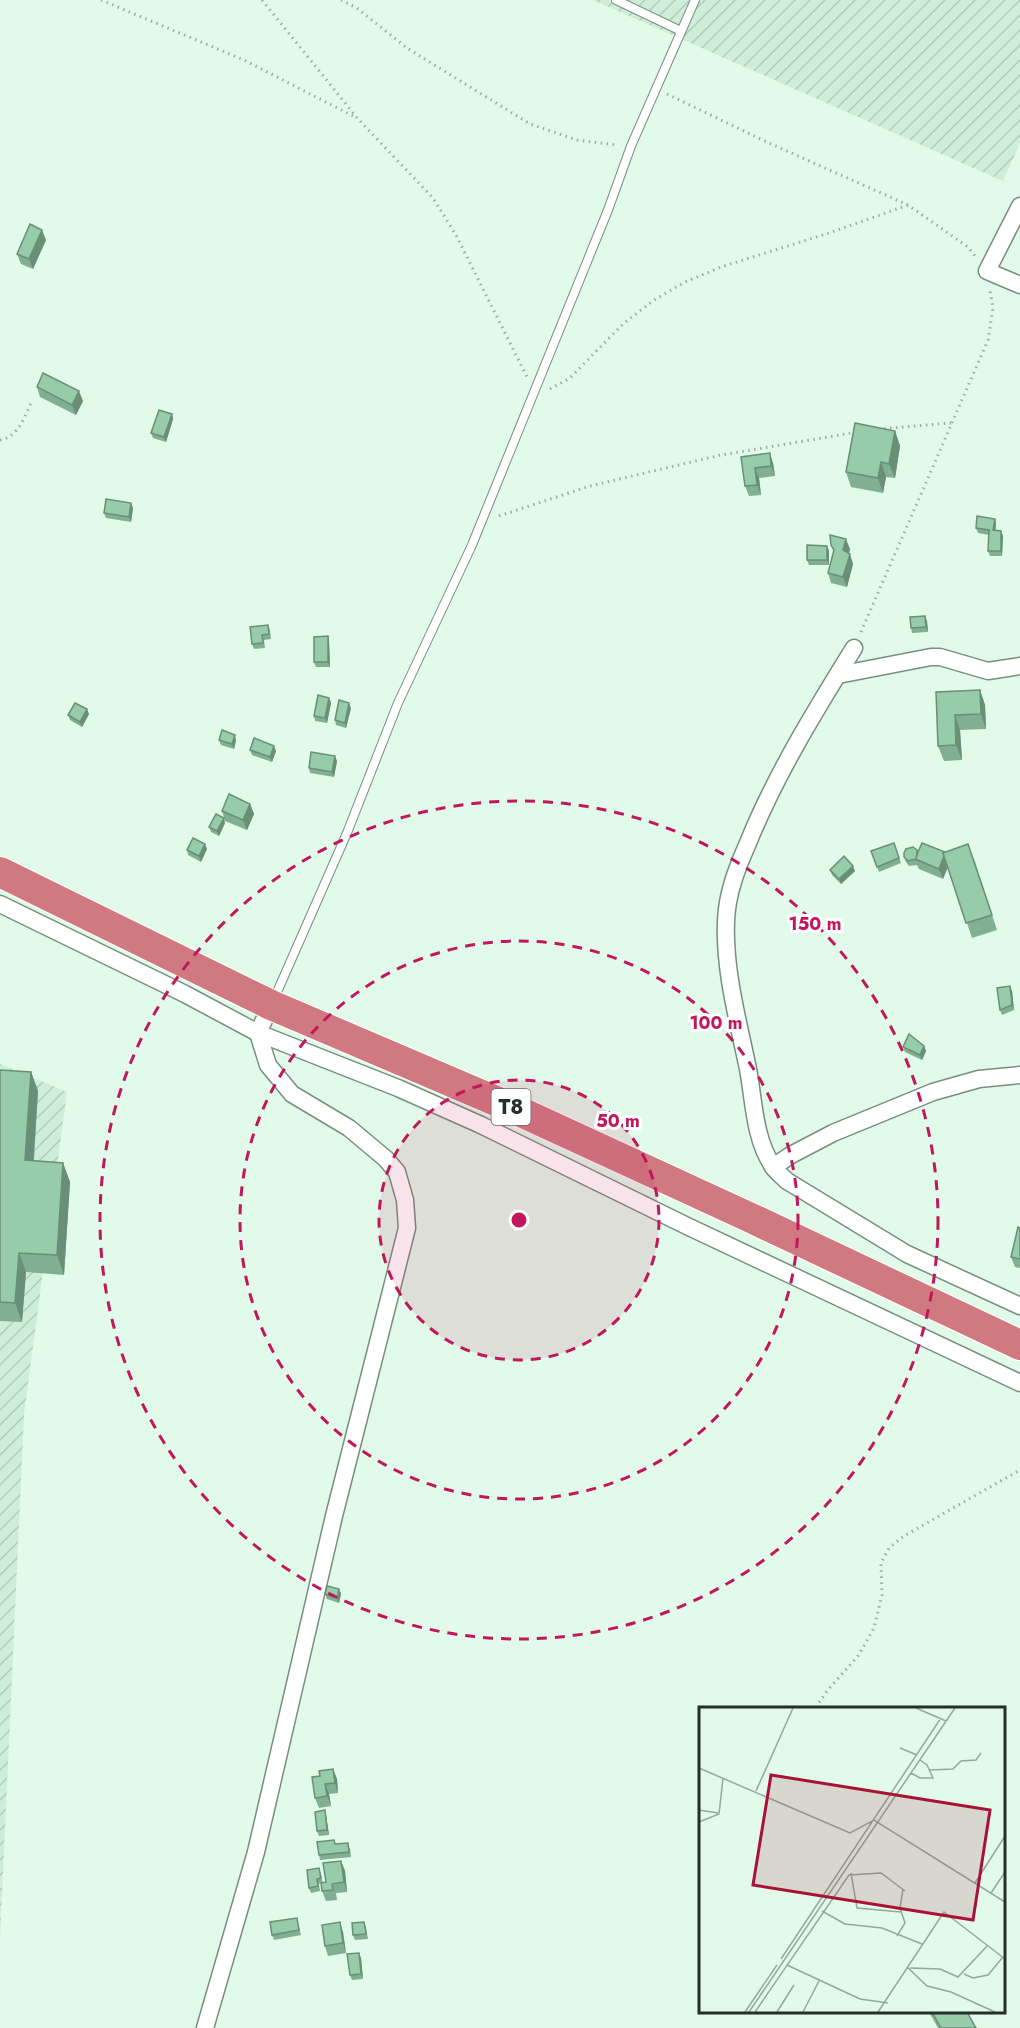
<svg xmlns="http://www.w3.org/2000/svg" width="1020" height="2028" font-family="Jost,sans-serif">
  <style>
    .industrial { fill: url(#industrial-furrows) }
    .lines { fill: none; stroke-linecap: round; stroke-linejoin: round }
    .lane-casing { stroke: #788f80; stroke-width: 10 }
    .street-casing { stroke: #788f80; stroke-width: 19 }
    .highway-casing { stroke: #fff; stroke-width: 32 }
    .path { stroke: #9aada0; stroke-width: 3; stroke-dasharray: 1.5 4.5; stroke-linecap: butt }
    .lane { stroke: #fff; stroke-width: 8 }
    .street { stroke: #fff; stroke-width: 16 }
    .highway { stroke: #d07981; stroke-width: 30 }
    .wall { fill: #81af92 }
    .shaded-wall { fill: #698f77 }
    .building { fill: #96ccaa; stroke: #698f77; stroke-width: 1.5 }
    .ring { fill: none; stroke: #c2185b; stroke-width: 3; stroke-dasharray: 10 8 }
    .labels { text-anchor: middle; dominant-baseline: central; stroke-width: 6; stroke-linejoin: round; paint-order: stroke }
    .shield { fill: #fff; stroke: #666d68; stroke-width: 1.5 }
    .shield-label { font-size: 21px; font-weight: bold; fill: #252e28 }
    .inset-road { fill: none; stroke: #96a89c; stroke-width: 1.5 }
    .view { fill: #a9113a; fill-opacity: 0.15; stroke: #a9113a; stroke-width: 3 }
    .inset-edge { fill: none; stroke: #252e28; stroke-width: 3 }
    .centre { fill: #c2185b; stroke: #fff; stroke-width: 3 }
    .ring-label { font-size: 18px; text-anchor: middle; font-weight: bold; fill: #c2185b; stroke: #fff; stroke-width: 6; stroke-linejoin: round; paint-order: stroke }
  </style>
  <defs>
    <pattern id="industrial-furrows" width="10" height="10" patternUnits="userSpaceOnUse" patternTransform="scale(1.5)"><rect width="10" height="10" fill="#cfeed9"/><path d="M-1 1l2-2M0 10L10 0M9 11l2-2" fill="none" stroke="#b2ccba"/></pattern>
  </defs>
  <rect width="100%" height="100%" fill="#e1fae9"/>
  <!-- industrial -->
  <g class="industrial">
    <path d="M593 0H1020V143L1003 181Z"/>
    <path d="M0 1064 67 1092 24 1414 0 1938Z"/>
  </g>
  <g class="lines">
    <defs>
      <g id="lane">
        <path d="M616 0 681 31"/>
        <path d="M274 999 347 833 398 703 472 545 608 210 631 146 695 0"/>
      </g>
      <g id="street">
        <path d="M1020 206 987 271 1020 285"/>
        <path d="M854 648C815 711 776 774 748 843 737 868 727 893 726 921 724 971 738 1020 748 1069 754 1101 754 1137 772 1165 775 1171 782 1176 787 1181L907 1254 1020 1306"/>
        <path d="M838 675 931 657H940L988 671 1020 666"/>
        <path d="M0 904 185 994 258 1033 398 1088 481 1125 687 1226 1020 1383"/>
        <path d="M773 1167 791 1155 833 1133 933 1092 979 1079 1020 1075"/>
        <path d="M205 2028 256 1852 334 1516 407 1228 405 1200 397 1172 386 1159 349 1128 292 1094 268 1065 258 1033 271 1005"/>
      </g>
      <path id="highway" d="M0 872 271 1005 510 1107 751 1218 1020 1345"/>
    </defs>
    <!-- lane casing -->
    <use href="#lane" class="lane-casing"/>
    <!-- street casing -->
    <use href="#street" class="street-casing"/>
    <!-- highway casing -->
    <use href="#highway" class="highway-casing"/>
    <!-- path -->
    <g class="path">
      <path d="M101 0 244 60 357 118"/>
      <path d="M262 0 358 119 433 198 456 235 527 377"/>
      <path d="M341 0 357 8 407 48 530 124 577 140 617 145"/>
      <path d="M667 94 769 143 908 205 968 247 975 256"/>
      <path d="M550 389 570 378 623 324 654 300 685 282 721 267 829 233 908 205"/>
      <path d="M878 429 951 423"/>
      <path d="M0 440C18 437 24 418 31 403"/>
      <path d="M499 516 590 486 721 455 857 432"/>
      <path d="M861 632 988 340 993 308 990 291"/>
      <path d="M817 1708 818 1704 827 1691 858 1656 874 1628 882 1595 881 1563 889 1548 904 1536 1020 1470"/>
    </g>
    <!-- lane -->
    <use href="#lane" class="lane"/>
    <!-- street -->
    <use href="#street" class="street"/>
    <!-- highway -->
    <use href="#highway" class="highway"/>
  </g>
  <!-- wall -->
  <g class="wall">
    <path d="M46 240 33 269 21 264 17 254Z"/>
    <path d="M37 387 83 401 76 415 40 397Z"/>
    <path d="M172 414 173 419 166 442 153 438 151 433Z"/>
    <path d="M895 431 900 446 895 478 886 477 883 493 851 487 846 472Z"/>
    <path d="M741 457 773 463 775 476 759 478 761 495 749 496 745 486Z"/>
    <path d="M133 508 131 522 106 518 104 513Z"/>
    <path d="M995 519 996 524 995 531 1003 536 1002 556H990L988 551 989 535 978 533 976 528Z"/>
    <path d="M831 545 850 549 849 553 853 564 847 587 831 583 828 573 834 552Z"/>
    <path d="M827 546 829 551V565H809L807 560Z"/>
    <path d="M927 621 928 632 912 633 911 628Z"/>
    <path d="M268 625 270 630 271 639 264 640 265 648 254 649 252 644Z"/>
    <path d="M328 636 329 641 330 667H316L314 662Z"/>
    <path d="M980 690 985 705 986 729 960 730 962 760 944 761 938 746 936 692Z"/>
    <path d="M329 698 331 703 327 723 315 721 314 716Z"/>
    <path d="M351 708 346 728 336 725 335 720Z"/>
    <path d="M89 714 82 727 70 720 68 715Z"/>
    <path d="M219 740H236L234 749 221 745Z"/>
    <path d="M250 750 276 751 272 762 252 755Z"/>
    <path d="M337 761 334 777 310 773 309 768Z"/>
    <path d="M250 804 254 814 247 830 225 821 222 811Z"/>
    <path d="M225 823 219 836 211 832 209 827Z"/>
    <path d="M894 843 901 863 879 872 871 851Z"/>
    <path d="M207 849 201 862 188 855 187 850Z"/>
    <path d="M917 850 918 853 945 852 974 859 997 930 972 938 948 866 943 879 919 869 917 865 909 866 906 862 904 857Z"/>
    <path d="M830 870 855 871 841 884 832 875Z"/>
    <path d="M1012 991 1014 1010 1002 1015 1000 1010Z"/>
    <path d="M924 1046 926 1051 922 1060 905 1052 903 1047Z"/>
    <path d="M0 1070 31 1072 38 1091 34 1161 63 1163 70 1182 64 1275 26 1272 22 1322 0 1321Z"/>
    <path d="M1020 1228V1268L1015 1267 1011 1257Z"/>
    <path d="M339 1589 341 1594 339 1603 327 1599 325 1594Z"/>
    <path d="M333 1769 337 1779 338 1793 329 1794 331 1806 319 1808 315 1798 320 1776Z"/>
    <path d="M326 1815 329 1835 319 1836 317 1831Z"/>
    <path d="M334 1840 335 1844 350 1848 351 1857 320 1860 319 1855Z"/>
    <path d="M341 1861 345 1871 347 1892 336 1893 337 1900 326 1901 322 1891 321 1883 319 1884 320 1891 311 1893 309 1888 319 1868 323 1883 326 1882Z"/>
    <path d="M364 1922 366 1927 368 1939 355 1940 353 1935Z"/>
    <path d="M298 1923 301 1935 274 1940 272 1935Z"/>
    <path d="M343 1932 346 1953 328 1956 325 1946Z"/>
    <path d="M361 1958 363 1979 352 1980 350 1975Z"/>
    <path d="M929 2012H967L976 2028H938Z"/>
  </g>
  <!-- shaded-wall -->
  <g class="shaded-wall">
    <path d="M42 230 46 240 33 269 29 259Z"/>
    <path d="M79 391 83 401 76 415 72 405Z"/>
    <path d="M172 414 173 419 166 442 164 437Z"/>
    <path d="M895 431 900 446 895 478 889 464Z"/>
    <path d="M770 453 773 463 775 476 771 466Z"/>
    <path d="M881 462 886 477 883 493 878 478Z"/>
    <path d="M755 468 759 478 761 495 757 485Z"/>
    <path d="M131 503 133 508 131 522 129 517Z"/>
    <path d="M995 519 996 524 995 535 993 530Z"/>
    <path d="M1001 531 1003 536 1002 556 1001 551Z"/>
    <path d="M846 539 850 549 847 560 843 550Z"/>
    <path d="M827 546 829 551V565L827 560Z"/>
    <path d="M850 554 853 564 847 587 843 577Z"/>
    <path d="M925 616 927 621 928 632 926 627Z"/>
    <path d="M328 636 329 641 330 667 328 662Z"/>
    <path d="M980 690 985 705 986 729 981 714Z"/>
    <path d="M329 698 331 703 327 723 325 718Z"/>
    <path d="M349 703 351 708 346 728 345 723Z"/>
    <path d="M87 709 89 714 82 727 80 722Z"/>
    <path d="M955 715 960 730 962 760 956 745Z"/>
    <path d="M235 735 236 740 234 749 232 744Z"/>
    <path d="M274 746 276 751 272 762 270 757Z"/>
    <path d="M335 756 337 761 334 777 332 772Z"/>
    <path d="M250 804 254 814 247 830 243 820Z"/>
    <path d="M224 818 225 823 219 836 217 831Z"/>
    <path d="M205 844 207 849 201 862 199 856Z"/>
    <path d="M946 852 950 862 943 879 939 869Z"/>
    <path d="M853 866 855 871 841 884 839 879Z"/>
    <path d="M1010 986 1012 991 1014 1010 1012 1005Z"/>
    <path d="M924 1046 926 1051 922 1060 920 1055Z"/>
    <path d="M31 1072 38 1091 32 1179 25 1160Z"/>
    <path d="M63 1163 70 1182 64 1275 57 1255Z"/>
    <path d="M19 1253 26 1272 22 1322 15 1303Z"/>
    <path d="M339 1589 341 1594 339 1603 337 1598Z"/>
    <path d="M333 1769 337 1779 338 1793 335 1783Z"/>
    <path d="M325 1784 329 1794 331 1806 327 1796Z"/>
    <path d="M325 1810 326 1815 329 1835 327 1830Z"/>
    <path d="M341 1861 345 1871 347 1892 344 1882Z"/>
    <path d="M340 1922 343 1932 346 1953 343 1943Z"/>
    <path d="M359 1953 361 1958 363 1979 361 1974Z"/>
  </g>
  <!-- building -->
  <g class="building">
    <path d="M30 224 42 230 29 259 17 254Z"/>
    <path d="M43 373 79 391 72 405 37 387Z"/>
    <path d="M159 410 172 414 164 437 151 433Z"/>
    <path d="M855 423 895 431 889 464 881 462 878 478 846 472Z"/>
    <path d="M770 453 771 466 755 468 757 485 745 486 741 457Z"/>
    <path d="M106 499 131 503 129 517 104 513Z"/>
    <path d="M977 516 995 519 993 530 1001 531V551H988L989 530 976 528Z"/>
    <path d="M830 535 846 539 843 550 850 554 843 577 828 573 834 550 831 545Z"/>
    <path d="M807 545 827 546V560H807Z"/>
    <path d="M925 616 926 627 911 628 910 617Z"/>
    <path d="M268 625 269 634 262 635 263 643 252 644 250 627Z"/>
    <path d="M328 636V662H314V637Z"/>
    <path d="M980 690 981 714 955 715 956 745 938 746 936 692Z"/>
    <path d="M318 695 329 698 325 718 314 716Z"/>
    <path d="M339 700 349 703 345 723 335 720Z"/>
    <path d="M75 703 87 709 80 722 68 715Z"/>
    <path d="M222 730 235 735 232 744 219 740Z"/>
    <path d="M254 738 274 746 270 757 250 750Z"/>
    <path d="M311 752 335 756 332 772 309 768Z"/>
    <path d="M229 794 250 804 243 820 222 811Z"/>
    <path d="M216 814 224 818 217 831 209 827Z"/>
    <path d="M193 838 205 844 199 856 187 850Z"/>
    <path d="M894 843 899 858 877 867 871 851Z"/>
    <path d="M922 843 945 852 943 853 944 856 939 869 915 859Z"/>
    <path d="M968 844 992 915 966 923 943 853Z"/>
    <path d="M913 847 917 850V854L916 859 908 861 904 857V853L906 849Z"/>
    <path d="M844 856 853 866 839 879 830 870Z"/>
    <path d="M1010 986 1012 1005 1000 1010 997 988Z"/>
    <path d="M909 1034 924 1046 920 1055 903 1047Z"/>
    <path d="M0 1070 31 1072 25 1160 63 1163 57 1255 19 1253 15 1303 0 1302Z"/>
    <path d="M1018 1227 1020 1228V1259L1011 1257Z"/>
    <path d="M327 1586 339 1589 337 1598 325 1594Z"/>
    <path d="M333 1769 335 1783 325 1784 327 1796 315 1798 312 1777 320 1776 319 1771Z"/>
    <path d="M325 1810 327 1830 317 1831 315 1812Z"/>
    <path d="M334 1840 335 1844 348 1843 349 1852 319 1855 317 1842Z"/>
    <path d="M341 1861 344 1882 332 1884 333 1890 322 1891 321 1883 326 1882 323 1863Z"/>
    <path d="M319 1868 321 1878 317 1879 318 1886 309 1888 307 1870Z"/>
    <path d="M297 1918 299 1930 272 1935 270 1922Z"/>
    <path d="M340 1922 343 1943 325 1946 322 1925Z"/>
    <path d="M364 1922 366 1934 353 1935 352 1923Z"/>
    <path d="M359 1953 361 1974 350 1975 347 1954Z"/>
    <path d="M932 2012H967L976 2028H941Z"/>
  </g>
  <!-- distance rings -->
  <circle cx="519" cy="1220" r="140" fill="#c2185b" fill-opacity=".12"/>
  <g class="ring">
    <circle cx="519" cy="1220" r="140"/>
    <circle cx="519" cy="1220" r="279"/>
    <circle cx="519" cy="1220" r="419"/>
  </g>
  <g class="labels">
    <!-- shield labels -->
    <rect class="shield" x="491.5" y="1089" width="39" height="36" rx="4.5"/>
    <g class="shield-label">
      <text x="511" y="1107">T8</text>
    </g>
  </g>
  <!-- overview -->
  <g transform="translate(699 1707)">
    <rect width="306" height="306" fill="#e1fae9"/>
    <path class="inset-road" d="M217 1 247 14M201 41 218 48M0 61 151 126 175 113 306 195M231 63 254 62 262 54 277 53 282 46M212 66 221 71H234L228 58 221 53M57 84 94 1M0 103 19 106M0 115 20 107 24 71M152 166 158 201 202 205M276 176 306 129M292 186 306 165M123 204 146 217 183 221 223 237M198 229 206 216 201 201 204 182M82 252 242 11M88 258 161 292 189 296M208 260 228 279 252 285 296 305M211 261 241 262 259 270 289 238M265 267 274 271 289 268 304 250M46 305 78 258M50 305 256 1M56 305 150 168 182 166 206 184M78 305 95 278M104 305 120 274M179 305 245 205 306 252"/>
    <path class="view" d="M72 68 291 103 274 213 54 178Z"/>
    <rect width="306" height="306" class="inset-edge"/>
  </g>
  <circle cx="519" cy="1220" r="9" class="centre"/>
  <g class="ring-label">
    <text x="815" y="930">150 m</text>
    <text x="716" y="1029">100 m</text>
    <text x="618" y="1127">50 m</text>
  </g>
</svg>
